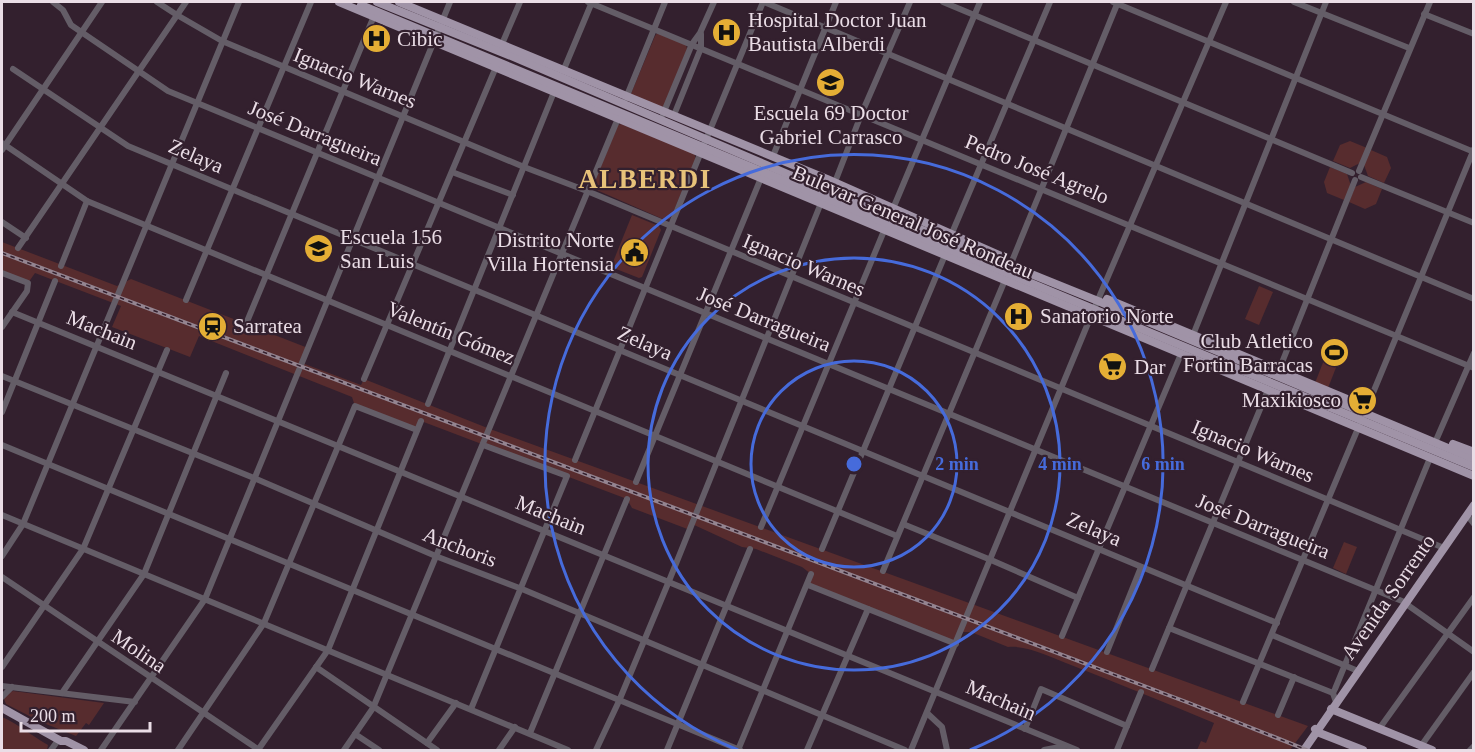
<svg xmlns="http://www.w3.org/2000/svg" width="1475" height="752" font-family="'Times New Roman',serif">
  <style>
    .green { fill: #572c2e }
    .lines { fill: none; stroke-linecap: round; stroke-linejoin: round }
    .minor { stroke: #645d67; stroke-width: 6 }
    .major { stroke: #a093a7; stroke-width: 8 }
    .rail-casing { stroke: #948490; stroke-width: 4 }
    .rail { stroke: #33202e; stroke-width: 1.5; stroke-dasharray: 4.5; stroke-linecap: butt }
    .ring { fill: none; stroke: #466bdb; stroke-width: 3 }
    .labels { text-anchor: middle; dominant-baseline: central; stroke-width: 4.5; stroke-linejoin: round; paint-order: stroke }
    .poi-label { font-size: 21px; fill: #eadde6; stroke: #33202e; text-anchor: start }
    .street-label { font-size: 21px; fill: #eadde6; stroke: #33202e }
    .district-label { font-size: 27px; font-weight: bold; letter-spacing: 1.5px; fill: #e7c27a; stroke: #33202e }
    .centre { fill: #466bdb; stroke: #33202e; stroke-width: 3 }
    .ring-label { font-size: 18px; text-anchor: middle; font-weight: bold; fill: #466bdb; stroke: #33202e; stroke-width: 4.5; stroke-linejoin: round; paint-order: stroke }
  </style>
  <rect width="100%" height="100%" fill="#33202e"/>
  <!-- green -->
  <g class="green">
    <path d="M658 32 686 45 687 49 665 106 661 108 630 96 655 36Z"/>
    <path d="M621 124 694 153 696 159 670 219 665 220 592 188 618 125Z"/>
    <path d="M1350 141 1367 148 1360 163 1350 168 1333 161 1340 145Z"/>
    <path d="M1371 150 1387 157 1391 168 1384 183 1368 176 1364 165Z"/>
    <path d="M1330 167 1347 174 1351 186 1344 200 1327 193 1324 182Z"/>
    <path d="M1366 182 1382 189 1376 204 1365 209 1349 202 1355 187Z"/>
    <path d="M632 215 659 226 661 230 642 277 639 278 611 267Z"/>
    <path d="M2 242 117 286 131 279 308 348 302 363 361 385 364 379 490 429 1308 726 1290 750H1197L1201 741 1206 743 1214 723C1167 703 1119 684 1071 665 1052 658 1028 645 1008 647L971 632H961L956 644 808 585 811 574 802 567 756 549 742 547 692 524 690 530 632 508 627 499 421 421 417 430 355 406 352 397 199 336 190 357 112 327 121 306 35 273 28 283 2 273Z"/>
    <path d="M1259 286 1273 292 1259 325 1245 319Z"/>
    <path d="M1333 337 1346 342 1328 388 1315 383Z"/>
    <path d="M1344 542 1357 547 1346 574 1333 568Z"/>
    <path d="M13 691 104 703 89 725 86 723 76 736 41 722 6 704 4 699 7 693Z"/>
    <path d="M2 717C18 724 32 736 48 745L47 750H2Z"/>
  </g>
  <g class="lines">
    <!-- minor -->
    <g class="minor">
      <path d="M53 2 63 10 71 25 168 91 1402 601 1474 652"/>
      <path d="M157 2 177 15 222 41 524 167 587 191 1444 548"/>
      <path d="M588 2 1474 368"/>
      <path d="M764 2 1474 299"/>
      <path d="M943 2 1352 173"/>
      <path d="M1113 2 1474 152"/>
      <path d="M1294 2 1409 48"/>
      <path d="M1424 14 1474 34"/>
      <path d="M502 44 520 2"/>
      <path d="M13 69 128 146 1277 623"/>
      <path d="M564 69 592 2"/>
      <path d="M626 98 665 2"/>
      <path d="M663 114 692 44 700 33 714 2"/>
      <path d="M674 115 701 48V34"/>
      <path d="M705 142 763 2"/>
      <path d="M2 143 87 201 897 536"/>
      <path d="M2 150 102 2"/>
      <path d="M773 156 836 2"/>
      <path d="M1359 171 1430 2"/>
      <path d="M452 172 513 195"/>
      <path d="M1361 177 1474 223"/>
      <path d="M835 182 861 115 910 2"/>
      <path d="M892 211 980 2"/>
      <path d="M2 222 26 238"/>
      <path d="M952 233 1050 2"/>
      <path d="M18 248 186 2"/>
      <path d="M1012 261 1118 2"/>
      <path d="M61 266 87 201"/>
      <path d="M2 273 28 283 27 291 2 327"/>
      <path d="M186 300 311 2"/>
      <path d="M12 312 1077 750"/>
      <path d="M246 324 374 16"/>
      <path d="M1193 335 1326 2"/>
      <path d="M1279 370 1355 180"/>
      <path d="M2 376 254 478 438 557 522 589 905 750"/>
      <path d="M364 379 496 67"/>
      <path d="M428 404 554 92"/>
      <path d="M2 412 55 281"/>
      <path d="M1363 417 1474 149"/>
      <path d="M1437 438 1474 353"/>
      <path d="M2 445 740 750"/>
      <path d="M575 460 701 152"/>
      <path d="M636 482 761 178"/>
      <path d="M2 515 568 750"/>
      <path d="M1467 515 1474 524"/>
      <path d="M903 524 991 560 1078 598"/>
      <path d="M761 527 886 226"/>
      <path d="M822 549 945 255"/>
      <path d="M2 556 23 524 239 2"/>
      <path d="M883 571 1005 280"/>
      <path d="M2 577 259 750"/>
      <path d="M808 585 956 644"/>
      <path d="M1169 628 1333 693"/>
      <path d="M1272 635 1358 671"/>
      <path d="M1062 636 1181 354"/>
      <path d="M1107 652 1141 567"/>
      <path d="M2 667 83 549 167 350"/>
      <path d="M316 667 437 750"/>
      <path d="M1152 669 1268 390"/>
      <path d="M2 686 135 702"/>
      <path d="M62 693 144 574 226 373"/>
      <path d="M2 697 12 687"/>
      <path d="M1243 702 1359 426"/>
      <path d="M1336 702 1333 693 1335 689 1430 458"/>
      <path d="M471 709 567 476 483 445"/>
      <path d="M927 713 942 727 947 750"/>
      <path d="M1278 715 1294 677"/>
      <path d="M1025 729 1041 689 1127 726"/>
      <path d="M1379 729 1474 597"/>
      <path d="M530 733 627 499"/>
      <path d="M355 734 379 750"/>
      <path d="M427 743 456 703"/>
      <path d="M1421 746 1474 672"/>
      <path d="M51 750 59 739"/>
      <path d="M101 750 205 599 450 2"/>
      <path d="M178 750 264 623 355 406 417 430"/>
      <path d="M258 750 328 650 421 421"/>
      <path d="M344 750 373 708 619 116"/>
      <path d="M499 750 515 727"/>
      <path d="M596 750 619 701 669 581 821 203"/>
      <path d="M667 750 750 549"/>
      <path d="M738 750 811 574"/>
      <path d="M807 750 868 609"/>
      <path d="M911 750 1091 316 1226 2"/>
      <path d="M1044 750 1065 746"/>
      <path d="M1117 750 1141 692"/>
      <path d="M1470 750 1474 746"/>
    </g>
    <!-- major -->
    <g class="major">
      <path d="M339 2 1474 476"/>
      <path d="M377 2 516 58 853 202 1098 301 1474 459"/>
      <path d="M399 2 827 179 1001 256"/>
      <path d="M361 5 1474 467"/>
      <path d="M1107 299 1347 399"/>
      <path d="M1453 444 1474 452"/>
      <path d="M2 708 61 741H66L84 750"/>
      <path d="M1331 709 1432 750"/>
      <path d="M1315 729 1317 732 1363 750"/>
      <path d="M1304 750 1474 505"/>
    </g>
    <defs>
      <path id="rail" d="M2 253 1189 703 1307 750"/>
    </defs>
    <!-- rail casing -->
    <use href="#rail" class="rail-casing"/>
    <!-- rail -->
    <use href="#rail" class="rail"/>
  </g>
  <!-- distance rings -->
  <g class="ring">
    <circle cx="854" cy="464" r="103"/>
    <circle cx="854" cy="464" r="206"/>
    <path d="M738 750A309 309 0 1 1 970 750"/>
  </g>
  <!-- icons -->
  <defs>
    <symbol id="hospital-disc" viewBox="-11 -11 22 22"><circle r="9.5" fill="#e4ae35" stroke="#33202e"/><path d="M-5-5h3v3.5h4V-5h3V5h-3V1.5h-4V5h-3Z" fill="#111"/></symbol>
    <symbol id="school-disc" viewBox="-11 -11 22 22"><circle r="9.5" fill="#e4ae35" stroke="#33202e"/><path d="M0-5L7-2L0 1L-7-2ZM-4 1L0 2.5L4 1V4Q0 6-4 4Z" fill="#111"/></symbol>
    <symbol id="civic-disc" viewBox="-11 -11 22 22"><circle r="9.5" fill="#e4ae35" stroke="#33202e"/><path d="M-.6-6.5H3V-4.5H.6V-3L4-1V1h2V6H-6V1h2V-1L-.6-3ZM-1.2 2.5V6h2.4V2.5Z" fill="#111"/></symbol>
    <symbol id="station-disc" viewBox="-11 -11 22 22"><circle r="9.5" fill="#e4ae35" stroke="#33202e"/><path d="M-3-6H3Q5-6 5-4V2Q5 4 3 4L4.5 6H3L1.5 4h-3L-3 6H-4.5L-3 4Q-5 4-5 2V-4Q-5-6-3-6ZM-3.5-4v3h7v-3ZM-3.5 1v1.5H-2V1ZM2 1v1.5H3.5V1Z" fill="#111"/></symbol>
    <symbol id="stadium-disc" viewBox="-11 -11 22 22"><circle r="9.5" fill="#e4ae35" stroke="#33202e"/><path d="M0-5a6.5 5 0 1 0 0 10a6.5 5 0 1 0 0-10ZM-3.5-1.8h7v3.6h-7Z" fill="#111"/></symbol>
    <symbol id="supermarket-disc" viewBox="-11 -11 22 22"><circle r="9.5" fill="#e4ae35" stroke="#33202e"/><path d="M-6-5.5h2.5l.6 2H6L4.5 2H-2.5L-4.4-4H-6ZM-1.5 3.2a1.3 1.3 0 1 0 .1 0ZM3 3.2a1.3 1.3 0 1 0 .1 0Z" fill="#111"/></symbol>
  </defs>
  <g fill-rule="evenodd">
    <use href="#hospital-disc" x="710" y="16" width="33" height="33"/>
    <use href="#hospital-disc" x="360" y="22" width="33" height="33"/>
    <use href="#school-disc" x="814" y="66" width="33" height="33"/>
    <use href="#school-disc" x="302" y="232" width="33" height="33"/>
    <use href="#civic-disc" x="618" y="236" width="33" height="33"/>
    <use href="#hospital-disc" x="1002" y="300" width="33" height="33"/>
    <use href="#station-disc" x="196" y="310" width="33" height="33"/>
    <use href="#stadium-disc" x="1318" y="336" width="33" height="33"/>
    <use href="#supermarket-disc" x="1096" y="350" width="33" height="33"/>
    <use href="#supermarket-disc" x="1346" y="384" width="33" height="33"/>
  </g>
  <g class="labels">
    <!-- poi labels -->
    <g class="poi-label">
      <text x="748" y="20">Hospital Doctor Juan<tspan x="748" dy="24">Bautista Alberdi</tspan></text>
      <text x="397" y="39">Cibic</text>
      <text x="831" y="113" text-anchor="middle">Escuela 69 Doctor<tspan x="831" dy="24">Gabriel Carrasco</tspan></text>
      <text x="340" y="237">Escuela 156<tspan x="340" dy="24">San Luis</tspan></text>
      <text x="614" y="240" text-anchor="end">Distrito Norte<tspan x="614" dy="24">Villa Hortensia</tspan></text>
      <text x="1040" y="316">Sanatorio Norte</text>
      <text x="233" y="326">Sarratea</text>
      <text x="1313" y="341" text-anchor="end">Club Atletico<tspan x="1313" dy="24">Fortin Barracas</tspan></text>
      <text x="1134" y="367">Dar</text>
      <text x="1341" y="400" text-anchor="end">Maxikiosco</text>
    </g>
    <!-- street labels -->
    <g class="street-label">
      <text transform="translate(355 78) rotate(22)">Ignacio Warnes</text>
      <text transform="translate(315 133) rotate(22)">José Darragueira</text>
      <text transform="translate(196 156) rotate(23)">Zelaya</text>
      <text transform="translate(1037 169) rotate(22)">Pedro José Agrelo</text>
      <text transform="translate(913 222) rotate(23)">Bulevar General José Rondeau</text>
      <text transform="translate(804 265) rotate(23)">Ignacio Warnes</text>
      <text transform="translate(764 319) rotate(22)">José Darragueira</text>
      <text transform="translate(102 330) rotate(22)">Machain</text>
      <text transform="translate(451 333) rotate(22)">Valentín Gómez</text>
      <text transform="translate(645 343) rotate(23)">Zelaya</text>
      <text transform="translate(1253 451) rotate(23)">Ignacio Warnes</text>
      <text transform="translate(551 515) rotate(22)">Machain</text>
      <text transform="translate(1263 526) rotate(22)">José Darragueira</text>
      <text transform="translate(1094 529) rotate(23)">Zelaya</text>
      <text transform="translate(460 547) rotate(21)">Anchoris</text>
      <text transform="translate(1388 597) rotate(-55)">Avenida Sorrento</text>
      <text transform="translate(139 651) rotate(34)">Molina</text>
      <text transform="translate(1001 700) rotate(23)">Machain</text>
    </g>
    <!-- district labels -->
    <g class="district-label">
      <text x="645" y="179">ALBERDI</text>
    </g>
  </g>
  <circle cx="854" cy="464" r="9" class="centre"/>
  <g class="ring-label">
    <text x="957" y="470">2 min</text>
    <text x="1060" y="470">4 min</text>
    <text x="1163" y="470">6 min</text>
  </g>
  <!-- border -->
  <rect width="1475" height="752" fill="none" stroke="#eadde6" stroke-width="6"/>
  <!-- scale -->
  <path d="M21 722v9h129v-9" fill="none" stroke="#eadde6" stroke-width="3"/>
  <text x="30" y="722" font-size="18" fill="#eadde6" stroke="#33202e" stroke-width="4.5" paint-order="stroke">200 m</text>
</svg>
